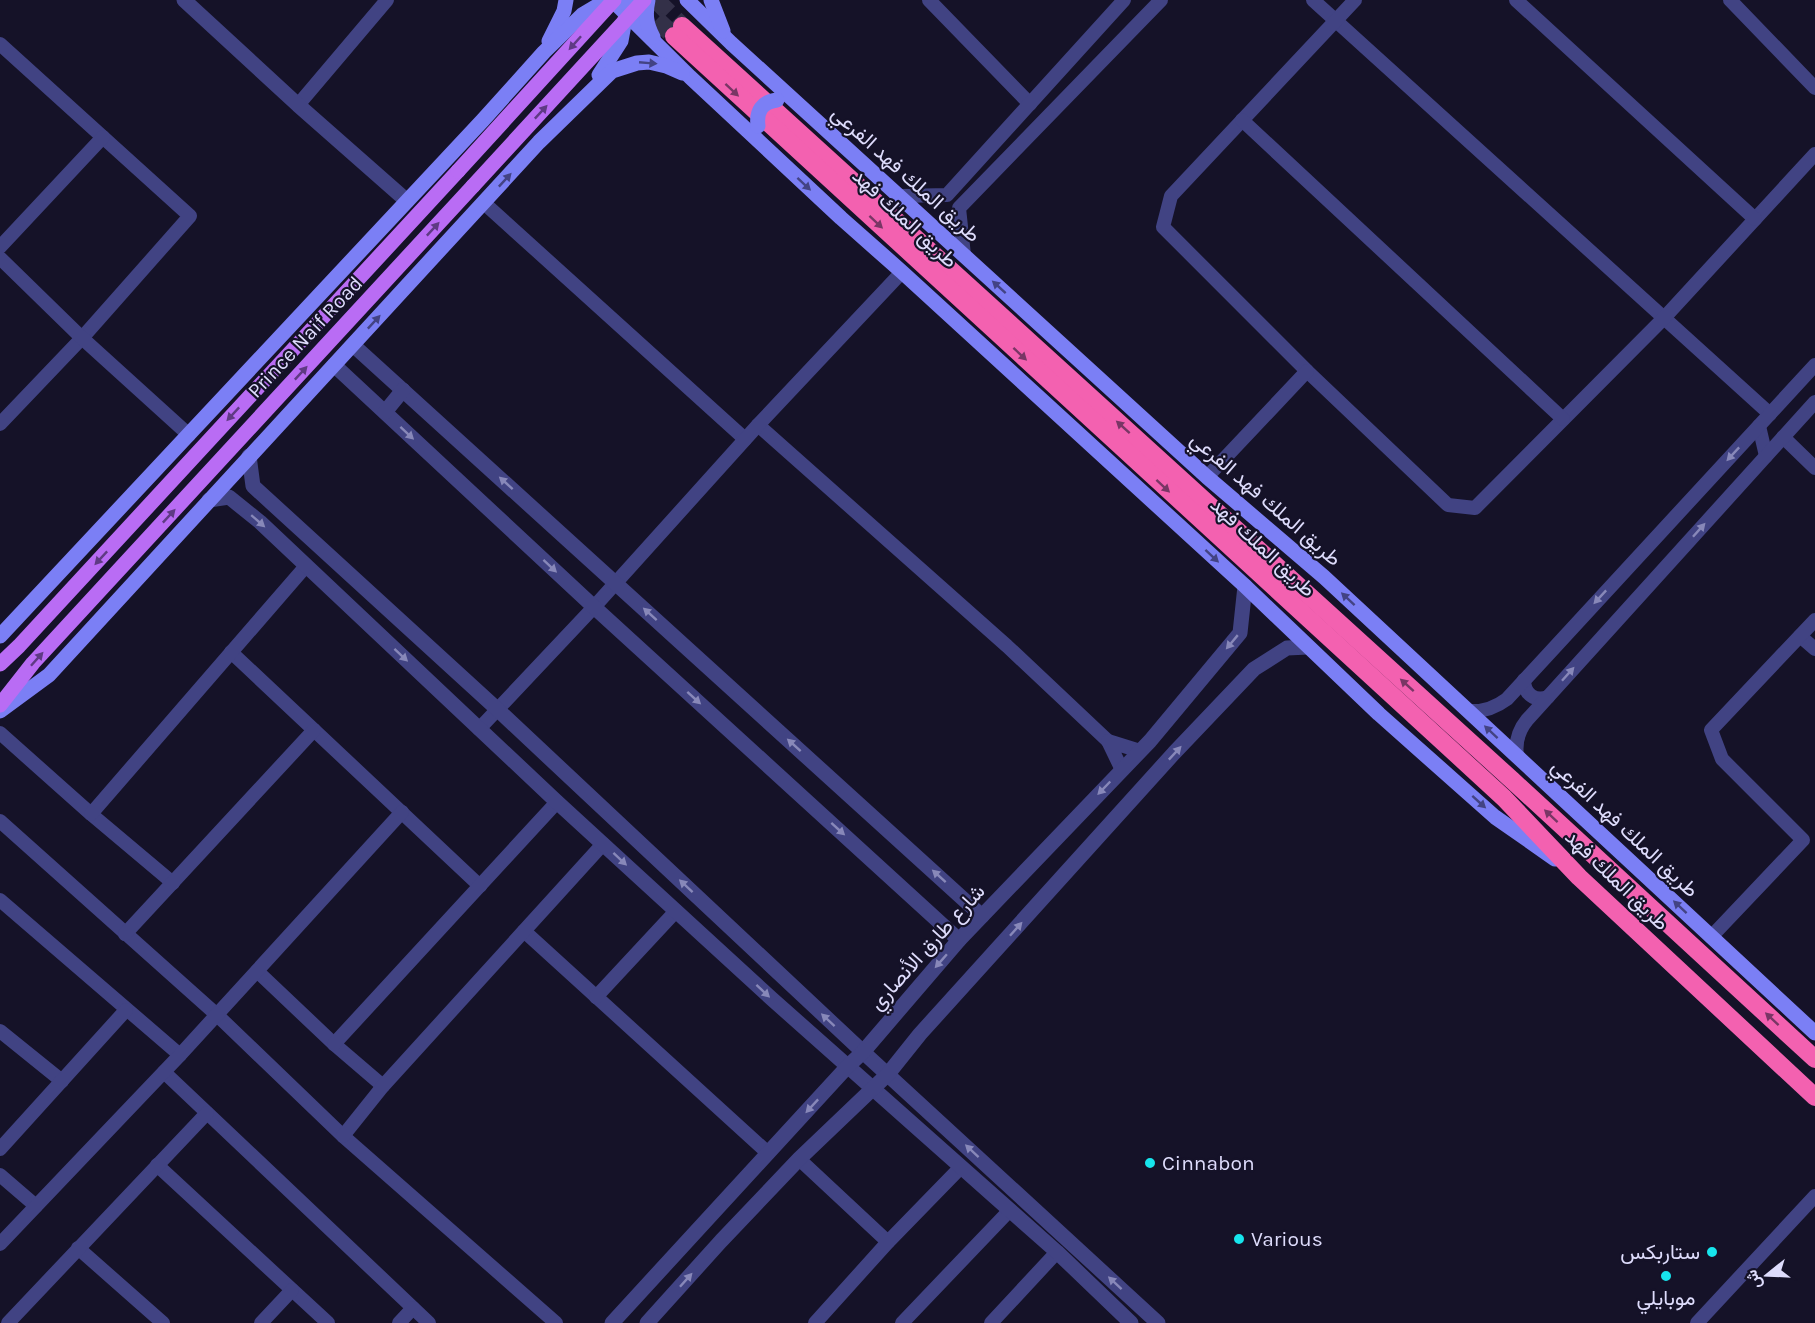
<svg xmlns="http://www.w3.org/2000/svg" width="1815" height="1323" font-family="Karla,Vazirmatn,sans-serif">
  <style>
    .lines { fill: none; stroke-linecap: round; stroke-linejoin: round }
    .motorway-tunnel { stroke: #333048; stroke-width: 18; stroke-dasharray: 18 9; stroke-linecap: butt }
    .minor { stroke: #414383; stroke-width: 14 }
    .tertiary { stroke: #414383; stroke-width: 15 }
    .secondary { stroke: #7b7ff5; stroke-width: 15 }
    .primary { stroke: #b96cf4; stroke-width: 15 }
    .motorway { stroke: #f361b0; stroke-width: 18 }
    .secondary-bridge { stroke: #7b7ff5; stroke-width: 15 }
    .primary-bridge { stroke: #b96cf4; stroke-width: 15 }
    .oneway { fill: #5f3a84 }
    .oneway2 { fill: #434384 }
    .oneway3 { fill: #793665 }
    .oneway4 { fill: #8888b9 }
    .poi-dot { fill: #17e5ed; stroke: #151228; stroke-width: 2 }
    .labels { text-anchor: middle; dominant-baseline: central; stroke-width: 4.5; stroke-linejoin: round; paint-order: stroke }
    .street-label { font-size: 21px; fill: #dedcfc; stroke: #151228 }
    .poi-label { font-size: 21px; fill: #dedcfc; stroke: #151228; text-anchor: start }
  </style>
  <rect width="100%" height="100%" fill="#151228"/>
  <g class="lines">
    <!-- motorway-tunnel -->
    <g class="motorway-tunnel">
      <path d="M656 0 682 26"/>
      <path d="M637 1 674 36"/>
    </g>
    <!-- minor -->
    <g class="minor">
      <path d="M929 0 1030 104"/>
      <path d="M1313 0 1770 414"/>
      <path d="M1355 0 1171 196 1163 227 1307 371 1448 505 1475 508 1664 318 1815 154"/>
      <path d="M1516 0 1755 219"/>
      <path d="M1730 0 1815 88"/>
      <path d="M0 44 190 216 82 338 0 424"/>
      <path d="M298 105 387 0"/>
      <path d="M1242 120 1563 419"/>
      <path d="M901 196 947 195 1124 0"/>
      <path d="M484 203 745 439"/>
      <path d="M0 247 103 137"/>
      <path d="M964 255 959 208 1161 0"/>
      <path d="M0 258 82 338 189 435"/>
      <path d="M758 425 1007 646 1108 741"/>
      <path d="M1759 426 1766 456"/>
      <path d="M1783 437 1815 468"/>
      <path d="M1207 477 1307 371"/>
      <path d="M1800 636 1815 649"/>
      <path d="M231 652 480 886"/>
      <path d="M1524 680C1524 694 1535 702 1548 697"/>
      <path d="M1469 711C1484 712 1495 708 1507 699L1815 365"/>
      <path d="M479 729 594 607 758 425 902 272"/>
      <path d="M0 733 91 814 173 883"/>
      <path d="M1517 756C1515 742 1518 731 1527 720L1815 402"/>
      <path d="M1122 770 1108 741 1140 751"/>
      <path d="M91 814 306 566"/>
      <path d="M0 821 217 1015 343 1136 556 1323"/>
      <path d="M0 900 180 1055"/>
      <path d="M524 931 768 1153"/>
      <path d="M125 934 314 730"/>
      <path d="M1711 937 1803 840 1722 759 1711 730 1815 620"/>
      <path d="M257 971 334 1044 383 1086"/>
      <path d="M596 997 676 911"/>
      <path d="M0 1031 62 1081"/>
      <path d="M334 1044 557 802"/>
      <path d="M164 1072 429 1323"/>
      <path d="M343 1136 383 1086 603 844"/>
      <path d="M0 1149 126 1010"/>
      <path d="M799 1159 888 1242"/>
      <path d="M157 1165 328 1323"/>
      <path d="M0 1175 36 1206"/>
      <path d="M0 1244 180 1055 402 812"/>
      <path d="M78 1248 163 1323"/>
      <path d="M8 1323 207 1113"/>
      <path d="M261 1323 292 1290"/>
      <path d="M399 1323 413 1308"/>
      <path d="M815 1323 888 1242 961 1167"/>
      <path d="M902 1323 1010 1210"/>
      <path d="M991 1323 1057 1252"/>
      <path d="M1697 1323 1815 1196"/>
    </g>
    <!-- tertiary -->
    <g class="tertiary">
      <path d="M184 0 298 105 407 201"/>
      <path d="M353 345 982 916"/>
      <path d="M334 365 594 607 959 940"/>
      <path d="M385 412 403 390"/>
      <path d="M249 456 253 486 497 709 863 1052 1158 1323"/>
      <path d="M209 500 229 497 260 522 557 802 772 999 1057 1252 1131 1323"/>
      <path d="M612 1323 848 1066 863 1052 959 940 1150 741 1240 633 1245 586"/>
      <path d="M647 1323 721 1241 799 1159 888 1074 920 1034 1174 753 1254 669 1287 648 1308 647"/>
    </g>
    <!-- secondary -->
    <g class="secondary">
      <path d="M612 0 690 77 841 218 902 272 1245 586 1379 714 1495 817 1555 859"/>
      <path d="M648 0C645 14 646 24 653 37"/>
      <path d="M687 0 731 43 1207 477 1324 577 1815 1033"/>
      <path d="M711 0 723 31"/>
      <path d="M549 41 564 11 566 0"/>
      <path d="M599 75 621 41 626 14"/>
      <path d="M0 636 483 120 544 52 582 15 597 6 636 0"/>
      <path d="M0 711 49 675 539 142 612 71 637 63 649 62 666 66 682 73"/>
    </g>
    <!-- primary -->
    <g class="primary">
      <path d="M0 664 19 646 458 171"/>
      <path d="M0 705 33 663 473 186"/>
    </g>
    <!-- motorway -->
    <g class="motorway">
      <path d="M682 26 1512 780 1815 1059"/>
      <path d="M674 36 1504 798 1579 877 1815 1097"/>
    </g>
    <!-- secondary-bridge -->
    <path class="secondary-bridge" d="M758 126C756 111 762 102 777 100"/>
    <!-- primary-bridge -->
    <g class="primary-bridge">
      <path d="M458 171 614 0"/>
      <path d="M473 186 644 0"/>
    </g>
  </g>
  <!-- one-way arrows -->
  <defs><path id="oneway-solid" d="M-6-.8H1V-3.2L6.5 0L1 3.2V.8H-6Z" transform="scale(1.5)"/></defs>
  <g class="oneway">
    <use href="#oneway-solid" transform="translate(575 43) rotate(132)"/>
    <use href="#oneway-solid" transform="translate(541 112) rotate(-47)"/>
    <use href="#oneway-solid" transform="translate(433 229) rotate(-47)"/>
    <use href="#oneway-solid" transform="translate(301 373) rotate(-47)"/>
    <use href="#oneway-solid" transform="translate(233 414) rotate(133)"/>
    <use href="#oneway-solid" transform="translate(169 516) rotate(-47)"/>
    <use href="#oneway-solid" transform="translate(101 558) rotate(133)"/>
    <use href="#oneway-solid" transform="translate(37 659) rotate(-48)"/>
  </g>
  <g class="oneway2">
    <use href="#oneway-solid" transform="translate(648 63) rotate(5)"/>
    <use href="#oneway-solid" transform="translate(505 180) rotate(-47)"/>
    <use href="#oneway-solid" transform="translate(804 184) rotate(43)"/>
    <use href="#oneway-solid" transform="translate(999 287) rotate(-138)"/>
    <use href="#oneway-solid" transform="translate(374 322) rotate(-47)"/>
    <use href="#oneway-solid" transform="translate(1212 556) rotate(43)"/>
    <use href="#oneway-solid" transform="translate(1348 599) rotate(-137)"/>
    <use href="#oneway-solid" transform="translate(1491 732) rotate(-137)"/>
    <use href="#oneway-solid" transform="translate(1479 802) rotate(42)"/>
    <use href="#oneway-solid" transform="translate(1680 907) rotate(-137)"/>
  </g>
  <g class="oneway3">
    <use href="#oneway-solid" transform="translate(732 90) rotate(43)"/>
    <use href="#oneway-solid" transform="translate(876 222) rotate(43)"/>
    <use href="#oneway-solid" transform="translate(1020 354) rotate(43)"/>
    <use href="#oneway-solid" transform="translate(1123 427) rotate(-138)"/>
    <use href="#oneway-solid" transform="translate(1163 486) rotate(43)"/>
    <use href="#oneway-solid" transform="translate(1407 685) rotate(-138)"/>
    <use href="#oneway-solid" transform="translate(1551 816) rotate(-137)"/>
    <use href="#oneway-solid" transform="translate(1772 1019) rotate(-137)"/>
  </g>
  <g class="oneway4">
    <use href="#oneway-solid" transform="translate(407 433) rotate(43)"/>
    <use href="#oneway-solid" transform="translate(1733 454) rotate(133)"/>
    <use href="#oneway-solid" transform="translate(506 483) rotate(-138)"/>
    <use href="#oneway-solid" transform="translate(258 521) rotate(41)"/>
    <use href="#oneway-solid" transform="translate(1699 530) rotate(-48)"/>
    <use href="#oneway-solid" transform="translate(550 566) rotate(43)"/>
    <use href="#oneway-solid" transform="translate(1600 597) rotate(133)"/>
    <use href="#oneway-solid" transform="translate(650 614) rotate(-138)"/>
    <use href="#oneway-solid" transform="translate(1232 642) rotate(130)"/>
    <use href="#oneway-solid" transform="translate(401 655) rotate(43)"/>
    <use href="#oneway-solid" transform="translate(1568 674) rotate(-48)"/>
    <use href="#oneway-solid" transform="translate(694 698) rotate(42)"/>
    <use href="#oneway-solid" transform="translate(794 745) rotate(-138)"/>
    <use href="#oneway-solid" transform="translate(1175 753) rotate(-47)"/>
    <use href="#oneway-solid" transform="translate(1104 788) rotate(134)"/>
    <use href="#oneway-solid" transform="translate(838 829) rotate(42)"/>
    <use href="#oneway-solid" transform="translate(620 859) rotate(43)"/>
    <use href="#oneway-solid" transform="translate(939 876) rotate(-138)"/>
    <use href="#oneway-solid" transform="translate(686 886) rotate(-137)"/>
    <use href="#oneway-solid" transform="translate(1016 929) rotate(-48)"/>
    <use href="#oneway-solid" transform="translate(941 961) rotate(131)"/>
    <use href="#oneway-solid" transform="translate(763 991) rotate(43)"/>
    <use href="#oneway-solid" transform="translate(828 1020) rotate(-137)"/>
    <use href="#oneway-solid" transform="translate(812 1106) rotate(133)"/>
    <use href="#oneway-solid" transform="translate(972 1151) rotate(-137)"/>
    <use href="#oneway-solid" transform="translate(686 1280) rotate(-48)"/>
    <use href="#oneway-solid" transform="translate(1115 1283) rotate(-137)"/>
  </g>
  <!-- markers -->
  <g class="poi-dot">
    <circle cx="1150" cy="1163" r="6"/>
    <circle cx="1239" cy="1239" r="6"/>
    <circle cx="1712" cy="1252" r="6"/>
    <circle cx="1666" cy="1276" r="6"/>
  </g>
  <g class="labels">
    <!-- street labels -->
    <g class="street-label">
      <text transform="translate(906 174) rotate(42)">طريق الملك فهد الفرعي</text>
      <text transform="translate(905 218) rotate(43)">طريق الملك فهد</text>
      <text transform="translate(305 337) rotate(-47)">Prince Naif Road</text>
      <text transform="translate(1266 499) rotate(41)">طريق الملك فهد الفرعي</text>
      <text transform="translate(1263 547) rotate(43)">طريق الملك فهد</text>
      <text transform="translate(1625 828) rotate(43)">طريق الملك فهد الفرعي</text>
      <text transform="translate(1617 880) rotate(44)">طريق الملك فهد</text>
      <text transform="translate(927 947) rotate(-48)">شارع طارق الأنصاري</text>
    </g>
    <!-- poi labels -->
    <g class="poi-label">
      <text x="1162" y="1163">Cinnabon</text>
      <text x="1251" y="1239">Various</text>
      <text x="1700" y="1252" text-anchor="end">ستاربكس</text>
      <text x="1666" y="1298" text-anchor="middle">موبايلي</text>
    </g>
  </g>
  <!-- north arrow -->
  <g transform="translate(1767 1275) rotate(252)" stroke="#151228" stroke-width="4.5" paint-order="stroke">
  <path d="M0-4.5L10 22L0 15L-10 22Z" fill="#dedcfc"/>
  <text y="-9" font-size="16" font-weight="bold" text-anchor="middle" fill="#dedcfc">ش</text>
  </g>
</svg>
